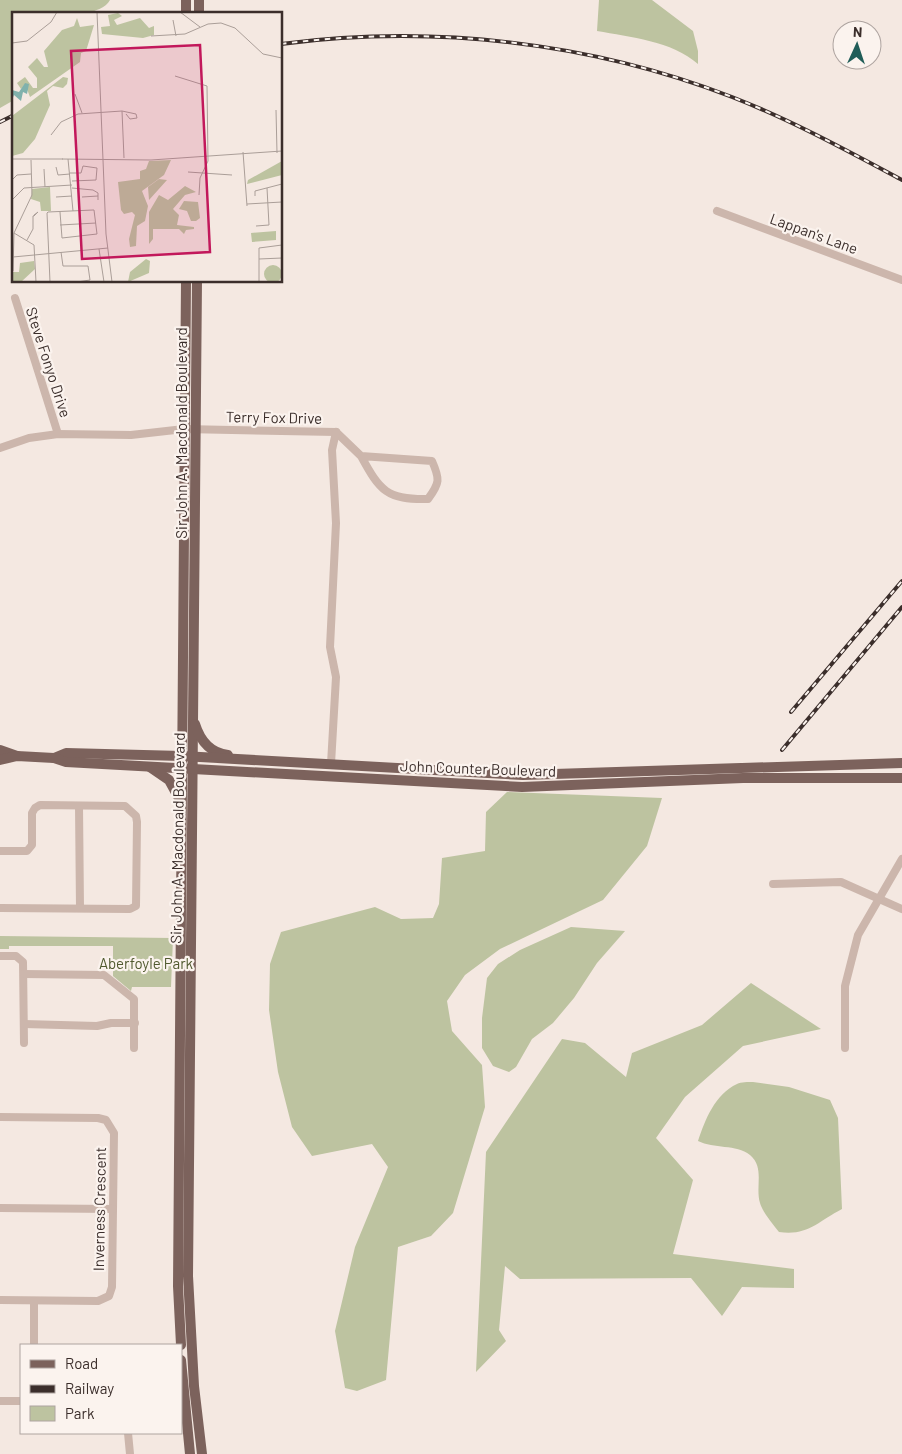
<svg xmlns="http://www.w3.org/2000/svg" width="902" height="1454" font-family="Barlow,sans-serif">
  <style>
    .green { fill: #bdc3a0 }
    .lines { fill: none; stroke-linecap: round; stroke-linejoin: round }
    .minor { stroke: #ccb6ac; stroke-width: 8 }
    .major { stroke: #7c625c; stroke-width: 10 }
    .rail-casing { stroke: #3b2e2b; stroke-width: 4 }
    .rail { stroke: #fbf3ee; stroke-width: 2; stroke-dasharray: 5.5; stroke-linecap: butt }
    .labels { text-anchor: middle; dominant-baseline: central; stroke-width: 4.5; stroke-linejoin: round; paint-order: stroke }
    .street-label { font-size: 15px; fill: #3b2e2b; stroke: #fbf3ee }
    .park-label { font-size: 15px; fill: #50592f; stroke: #fbf3ee }
    .inset-road { fill: none; stroke: #aa9e98; stroke-width: 1 }
    .view { fill: #c2185b; fill-opacity: 0.15; stroke: #c2185b; stroke-width: 2.5 }
    .inset-edge { fill: none; stroke: #3b2e2b; stroke-width: 2.5 }
  </style>
  <rect width="100%" height="100%" fill="#f4e8e1"/>
  <!-- green -->
  <g class="green">
    <path d="M0 0H110C106 8 94 11 86 14H14V100L0 108Z"/>
    <path d="M599 0H652L693 31 698 51V64C672 41 630 37 597 31Z"/>
    <path d="M507 792 662 798 647 846 603 900 500 949 465 975 447 1001 452 1031 482 1065 485 1107 453 1213 431 1236 398 1247 386 1380 357 1391 345 1388 335 1331 355 1247 388 1167 372 1144 312 1156 292 1127 278 1072 269 1010 270 964 281 932 375 907 401 919 433 918 439 904 442 858 485 851 486 812Z"/>
    <path d="M571 927 625 931 597 963 574 998 553 1023 532 1039 516 1067 509 1072 493 1066 482 1048V1018L487 978 498 964 520 950Z"/>
    <path d="M0 936 173 938 171 987H132L131 991 113 976V946H9V949H0Z"/>
    <path d="M751 983 821 1029 743 1046 685 1097 656 1138 693 1180 673 1254 794 1269V1288L742 1287 722 1316 691 1278 520 1279 505 1266 499 1330 506 1341 476 1372 486 1152 562 1039 585 1043 626 1077 632 1053 702 1025Z"/>
    <path d="M753 1082 789 1087 830 1100 838 1118 842 1209C817 1222 808 1236 779 1232 773 1224 763 1213 760 1203 755 1186 765 1168 750 1155 736 1144 714 1149 698 1141 705 1120 715 1094 737 1084 741 1082 748 1082 753 1082Z"/>
  </g>
  <g class="lines">
    <!-- minor -->
    <g class="minor">
      <path d="M717 211 902 280"/>
      <path d="M15 298 58 434"/>
      <path d="M336 432 361 456 432 461C440 479 440 483 428 499 387 500 380 491 361 456"/>
      <path d="M0 448 29 438 58 434 131 435 184 429 336 432"/>
      <path d="M331 764 336 677 330 647 336 523 332 450 336 432"/>
      <path d="M79 806 80 908"/>
      <path d="M0 851H27L32 845V813L35 808 40 805 125 806 136 816 137 822 136 906 130 909 0 908"/>
      <path d="M773 884 841 882 902 909"/>
      <path d="M0 956H16L23 962 24 1043"/>
      <path d="M24 974 104 975 134 999V1048"/>
      <path d="M24 1024 97 1026 111 1023H135"/>
      <path d="M845 1048V986L858 935 902 859"/>
      <path d="M0 1117 98 1118 106 1120 114 1133 112 1287 109 1296 98 1301 0 1300"/>
      <path d="M0 1208 113 1209"/>
      <path d="M34 1345V1301"/>
      <path d="M0 1401H21"/>
      <path d="M128 1433 130 1454"/>
    </g>
    <!-- major -->
    <g class="major">
      <path d="M186 14V0"/>
      <path d="M199 14V0"/>
      <path d="M197 281 188 1276 194 1386 202 1454"/>
      <path d="M195 724C200 740 210 753 228 755"/>
      <path d="M0 750 17 756"/>
      <path d="M54 758 66 753 182 756 523 775 902 763"/>
      <path d="M0 760 17 756 54 758 66 762 522 787 743 778H902"/>
      <path d="M150 767 169 780 180 800"/>
      <path d="M181 1345 178 1286 186 281"/>
      <path d="M181 1360 190 1454"/>
    </g>
    <defs>
      <g id="rail">
        <path d="M281 44C432 24 590 42 732 97 791 120 846 150 902 180"/>
        <path d="M0 122 14 115"/>
        <path d="M791 712 902 581"/>
        <path d="M782 750 902 607"/>
      </g>
    </defs>
    <!-- rail casing -->
    <use href="#rail" class="rail-casing"/>
    <!-- rail -->
    <use href="#rail" class="rail"/>
  </g>
  <g class="labels">
    <!-- street labels -->
    <g class="street-label">
      <text transform="translate(814 233) rotate(20)">Lappan's Lane</text>
      <text transform="translate(49 362) rotate(72)">Steve Fonyo Drive</text>
      <text transform="translate(274 417) rotate(1)">Terry Fox Drive</text>
      <text transform="translate(181 433) rotate(-90)">Sir John A. Macdonald Boulevard</text>
      <text transform="translate(478 768) rotate(2)">John Counter Boulevard</text>
      <text transform="translate(177 838) rotate(-89)">Sir John A. Macdonald Boulevard</text>
      <text transform="translate(99 1209) rotate(-89)">Inverness Crescent</text>
    </g>
    <!-- park labels -->
    <g class="park-label">
      <text x="146" y="963">Aberfoyle Park</text>
    </g>
  </g>
  <!-- overview -->
  <g transform="translate(12 12)">
    <rect width="270" height="270" fill="#f4e8e1"/>
    <path d="M106 1 110 4 102 8 105 13 128 6 137 16 142 14V23L131 26 90 22 89 15 98 14 96 3ZM65 6 68 15 82 13 74 39 69 41 68 50 18 85 13 72 9 77 5 71 13 65 21 76H25V66L16 55 25 46 32 55H36L32 39 50 18 62 14ZM51 65 56 66 55 72 51 76 41 74 35 79 38 93 23 127 11 141 0 144V104ZM159 148 152 163 130 179 136 194 133 209 125 214 124 234 118 235 117 227 123 203 120 200 112 202 109 198 106 170 128 167V159L134 157 137 149ZM270 149V163L235 172 236 168ZM147 167 155 168 137 188 136 175ZM173 174 184 180 173 183 161 197 167 203 165 213 182 215V217L174 218 172 222 167 217H141V227L137 232V200L147 183 156 188ZM38 175 39 199H29L28 190 19 187 20 177ZM172 189 186 190 188 206 184 209H179L175 199 167 197ZM264 219V228L240 230 239 221ZM134 247 138 249 137 261 116 270 118 260ZM22 249 23 257 9 270H0L1 260H7L8 251ZM252 262a9 9 0 1 1 18 0a9 9 0 1 1-18 0Z" fill="#bdc3a0"/>
    <path d="M13 71 17 72 15 82 11 80 9 89 2 83 0 88V78L7 80Z" fill="#80b1ac"/>
    <path class="inset-road" d="M85 0 94 222 100 270M168 0 188 15M161 8 164 24M139 24 173 22 196 12 209 11 223 16 251 42 270 46M0 31 15 29 39 10 45 0M163 64 195 74 196 149 188 166 187 183M63 82 70 101M264 98 265 141M110 99 112 146M110 99 124 102 125 106 118 107 114 102M39 123 49 110 66 102 110 99M231 140 235 194M0 147H51M50 147 139 148 270 139M56 147 61 199M44 155 46 163 58 162M32 157 33 175M176 160 220 163M58 161H69L71 154 85 156 84 168 60 169M0 168 5 163 19 162M60 176 81 178 86 181V188M243 184V179L270 172M44 185 60 184M70 185 86 184M0 188 12 176 60 173M235 192 270 190M48 213 84 211M244 214 257 213 255 176M2 221 22 233 24 270M15 228 21 217V204H22V203L26 200 22 204M87 237 92 270M49 240 51 254H76L78 268 65 270M1 245 96 236M247 247 270 246M1 259 2 221 20 183 19 148M38 270 35 201 36 200 81 198H82L85 222 50 226 48 200M247 270V236L270 233"/>
    <path class="view" d="M188 33 198 240 70 247 59 39Z"/>
    <rect width="270" height="270" class="inset-edge"/>
  </g>
  <!-- legend -->
  <rect x="20" y="1344" width="162" height="90" fill="#fbf3ee" stroke="#aea4a0"/>
  <rect x="30" y="1360" width="25" height="8" fill="#7c625c" stroke="#aea4a0"/>
  <text x="65" y="1369" font-size="15" fill="#3b2e2b">Road</text>
  <rect x="30" y="1385" width="25" height="8" fill="#3b2e2b" stroke="#aea4a0"/>
  <text x="65" y="1394" font-size="15" fill="#3b2e2b">Railway</text>
  <rect x="30" y="1406" width="25" height="15" fill="#bdc3a0" stroke="#aea4a0"/>
  <text x="65" y="1419" font-size="15" fill="#3b2e2b">Park</text>
  <!-- north arrow -->
  <g transform="translate(857 45) rotate(3)"><circle r="24" fill="#fbf3ee" stroke="#aea4a0"/>
  <path d="M0-4L9 19L0 12L-9 19Z" fill="#205d58"/>
  <text y="-8" font-size="14" font-weight="bold" text-anchor="middle" fill="#3b2e2b">N</text>
  </g>
</svg>
